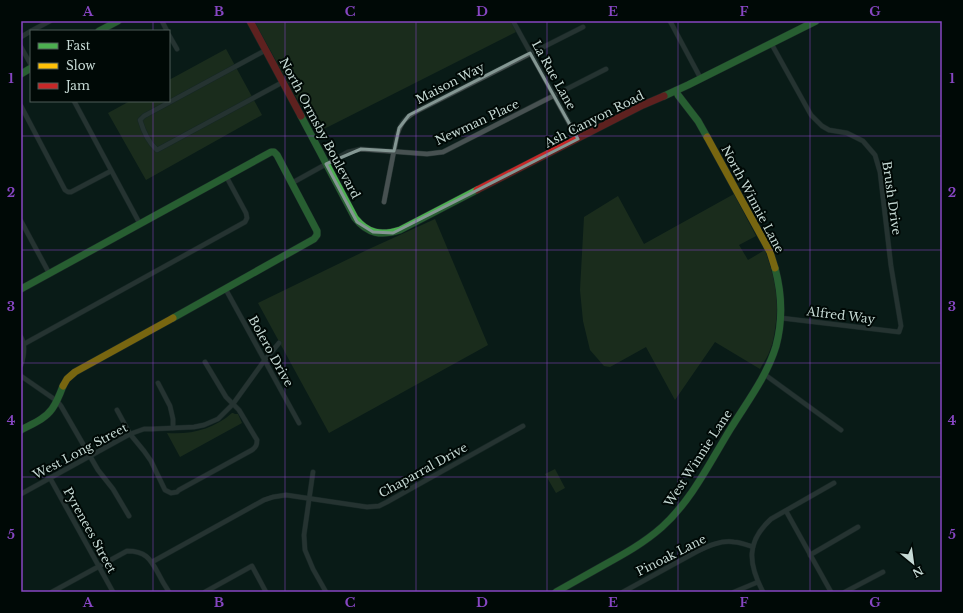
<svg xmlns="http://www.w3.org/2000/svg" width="963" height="613" font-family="'Libre Baskerville',serif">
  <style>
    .green { fill: #2f4123 }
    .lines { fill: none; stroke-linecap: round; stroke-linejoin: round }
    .street-casing { stroke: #263432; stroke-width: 5.5 }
    .fast-casing { stroke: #263432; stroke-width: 8 }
    .slow-casing { stroke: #263432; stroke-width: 8 }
    .jam-casing { stroke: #263432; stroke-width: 8 }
    .street { stroke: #475151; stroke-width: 4.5 }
    .fast { stroke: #4caf50; stroke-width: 7 }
    .slow { stroke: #ffc107; stroke-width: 7 }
    .jam { stroke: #c62828; stroke-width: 7 }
    .marked { fill: none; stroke: #849793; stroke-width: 3; stroke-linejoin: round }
    .grid { fill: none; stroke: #8646c2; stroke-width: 1; stroke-opacity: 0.55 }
    .labels { text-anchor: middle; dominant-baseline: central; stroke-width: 4; stroke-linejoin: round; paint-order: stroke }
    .street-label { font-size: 12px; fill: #c6dad5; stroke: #000906 }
    .neatline { fill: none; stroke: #8646c2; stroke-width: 1.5 }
    .grid-label { font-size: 13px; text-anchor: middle; font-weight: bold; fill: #8646c2 }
  </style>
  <rect width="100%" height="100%" fill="#0a1b18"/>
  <!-- green -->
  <g class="green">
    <path d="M254 21H512L516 32 316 133Z"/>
    <path d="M226 49 262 115 146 180 108 113 130 101H169V80Z"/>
    <path d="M734 194 756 236 739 245 748 260 765 250C775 278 780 299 775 329 774 336 773 343 770 350 768 357 763 363 760 369L715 342 675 400 646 347 610 367 604 366 590 350 583 321 580 290 584 217 618 196 644 244Z"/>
    <path d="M435 219 488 345 329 433 258 303 369 249Z"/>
    <path d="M232 413H233L235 414H238L242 423 180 457 167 433C191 435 214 429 232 413Z"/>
    <path d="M555 469 565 488 556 493 545 474Z"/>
  </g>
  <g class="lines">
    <defs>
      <g id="street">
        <path d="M162 21 167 31"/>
        <path d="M513 21 578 139"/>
        <path d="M670 21 701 79"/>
        <path d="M31 31 50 21"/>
        <path d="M169 35 177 49"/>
        <path d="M21 37 31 31"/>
        <path d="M771 43 811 115 822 126 829 130 847 133 863 141 875 155 880 172 891 266 901 326 899 332 781 318"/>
        <path d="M21 47 31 65"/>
        <path d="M266 50 144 116 140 120C143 130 149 143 157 150L283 82"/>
        <path d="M74 101 140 224"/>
        <path d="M21 106 65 190 68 192H71L111 171"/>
        <path d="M292 183 348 152 361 149 427 154 443 152 606 69"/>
        <path d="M384 202 397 135C401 122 406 117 417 111L583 27"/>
        <path d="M21 221 49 273"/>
        <path d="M225 288 299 423"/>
        <path d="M21 337C26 346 24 356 21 365"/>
        <path d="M24 344 245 222 247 218 246 213 226 176"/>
        <path d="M764 374 841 430"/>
        <path d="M21 376 57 401 61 406 98 470 113 489 129 516"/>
        <path d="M158 383 170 406 173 419V428"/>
        <path d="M117 410 130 434 144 451 151 461 165 490 171 493 177 492 179 490 252 450C256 447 257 445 257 440L239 410 226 397 205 362"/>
        <path d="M313 472 304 535 305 550 313 569 326 592"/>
        <path d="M50 478 113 592"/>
        <path d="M21 494 130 434 144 429H152L194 427 204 425 218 419 233 404 264 361 279 343"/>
        <path d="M786 511 831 592"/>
        <path d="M810 555 858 527"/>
        <path d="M152 562 264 500 273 497 286 495 367 507 379 506 387 502 523 426"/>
        <path d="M52 592 127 551C145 551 150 558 158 573 161 579 165 586 169 592"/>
        <path d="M205 592 252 566 266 592"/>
        <path d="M623 592 696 552C708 546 721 540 734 542 740 542 747 545 753 547"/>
        <path d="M734 592 758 582"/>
        <path d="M763 592C748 563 746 542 771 519L834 483"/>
        <path d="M845 592 883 572"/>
      </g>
      <g id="fast">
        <path d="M99 31 118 21"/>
        <path d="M21 74 31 68"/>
        <path d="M676 91 678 95 698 121 707 137"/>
        <path d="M664 96 688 85 816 21"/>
        <path d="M301 116 355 218C368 234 381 236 400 230L477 190"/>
        <path d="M21 289 271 152H274L277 155 317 231V235L314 239 173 318"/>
        <path d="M21 430C32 424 45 419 52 409 57 402 60 394 63 386"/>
        <path d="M556 592C572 583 588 574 604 565 624 554 644 543 662 527 692 500 710 462 731 428 747 402 767 376 776 346 783 320 782 294 775 268"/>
      </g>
      <g id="slow">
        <path d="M707 137 770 252 775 268"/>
        <path d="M63 386 67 379 75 372 173 318"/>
      </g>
      <g id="jam">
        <path d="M250 21 301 116"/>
        <path d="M477 190 643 105 664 96"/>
      </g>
    </defs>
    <!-- street casing -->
    <use href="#street" class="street-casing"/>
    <!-- fast casing -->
    <use href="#fast" class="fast-casing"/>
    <!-- slow casing -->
    <use href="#slow" class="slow-casing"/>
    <!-- jam casing -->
    <use href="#jam" class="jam-casing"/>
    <!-- street -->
    <use href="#street" class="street"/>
    <!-- fast -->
    <use href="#fast" class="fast"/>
    <!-- slow -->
    <use href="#slow" class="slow"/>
    <!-- jam -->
    <use href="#jam" class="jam"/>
  </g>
  <!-- marked area -->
  <path d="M0 0H963V613H0ZM530 53 578 139 393 233 373 232 357 222 326 164 361 149 394 151 399 128 409 115Z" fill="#0a1b18" fill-opacity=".55" fill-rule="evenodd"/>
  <path class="marked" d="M530 53 578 139 393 233 373 232 357 222 326 164 361 149 394 151 399 128 409 115Z"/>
  <!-- grid -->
  <path class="grid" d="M153 21V31M285 21V592M416 21V592M547 21V592M678 21V592M810 21V592M153 101V592M21 136H942M21 250H942M21 363H942M21 477H942"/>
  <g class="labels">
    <!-- street labels -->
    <g class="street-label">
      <text transform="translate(554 75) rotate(61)">La Rue Lane</text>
      <text transform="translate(450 83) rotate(-27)">Maison Way</text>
      <text transform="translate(594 119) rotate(-27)">Ash Canyon Road</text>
      <text transform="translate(477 122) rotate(-25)">Newman Place</text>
      <text transform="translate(320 128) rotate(62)">North Ormsby Boulevard</text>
      <text transform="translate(892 198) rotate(82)">Brush Drive</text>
      <text transform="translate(753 199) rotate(62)">North Winnie Lane</text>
      <text transform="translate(841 315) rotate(7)">Alfred Way</text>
      <text transform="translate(271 351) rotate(61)">Bolero Drive</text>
      <text transform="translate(80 451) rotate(-28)">West Long Street</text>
      <text transform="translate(698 458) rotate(-57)">West Winnie Lane</text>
      <text transform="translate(423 470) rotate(-29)">Chaparral Drive</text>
      <text transform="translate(90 530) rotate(61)">Pyrenees Street</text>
      <text transform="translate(671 555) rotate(-27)">Pinoak Lane</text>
    </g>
  </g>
  <!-- border -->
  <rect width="963" height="613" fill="none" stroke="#000906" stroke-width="44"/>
  <!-- legend -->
  <rect x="30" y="30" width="140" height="72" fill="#000906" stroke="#4f5d59"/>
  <rect x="38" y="43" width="20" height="6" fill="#4caf50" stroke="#4f5d59"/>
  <text x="66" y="50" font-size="12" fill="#c6dad5">Fast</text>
  <rect x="38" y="63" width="20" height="6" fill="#ffc107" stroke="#4f5d59"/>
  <text x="66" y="70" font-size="12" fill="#c6dad5">Slow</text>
  <rect x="38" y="83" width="20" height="6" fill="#c62828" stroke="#4f5d59"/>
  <text x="66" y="90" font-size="12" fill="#c6dad5">Jam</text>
  <!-- north arrow -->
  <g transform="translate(913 563) rotate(151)" stroke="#000906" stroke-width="3" paint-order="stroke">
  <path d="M0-3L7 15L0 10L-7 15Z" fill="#c6dad5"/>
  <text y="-6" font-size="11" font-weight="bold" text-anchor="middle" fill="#c6dad5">N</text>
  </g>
  <rect x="22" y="22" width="919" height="569" class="neatline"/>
  <g class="grid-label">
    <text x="88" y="16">A</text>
    <text x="219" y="16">B</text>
    <text x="350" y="16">C</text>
    <text x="482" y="16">D</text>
    <text x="613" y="16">E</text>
    <text x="744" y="16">F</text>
    <text x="875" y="16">G</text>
    <text x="11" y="83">1</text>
    <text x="952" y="83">1</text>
    <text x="11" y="197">2</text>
    <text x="952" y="197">2</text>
    <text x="11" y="311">3</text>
    <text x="952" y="311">3</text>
    <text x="11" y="425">4</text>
    <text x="952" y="425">4</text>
    <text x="11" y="539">5</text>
    <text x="952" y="539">5</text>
    <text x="88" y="607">A</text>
    <text x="219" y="607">B</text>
    <text x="350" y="607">C</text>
    <text x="482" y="607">D</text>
    <text x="613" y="607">E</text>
    <text x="744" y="607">F</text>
    <text x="875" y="607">G</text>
  </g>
</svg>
